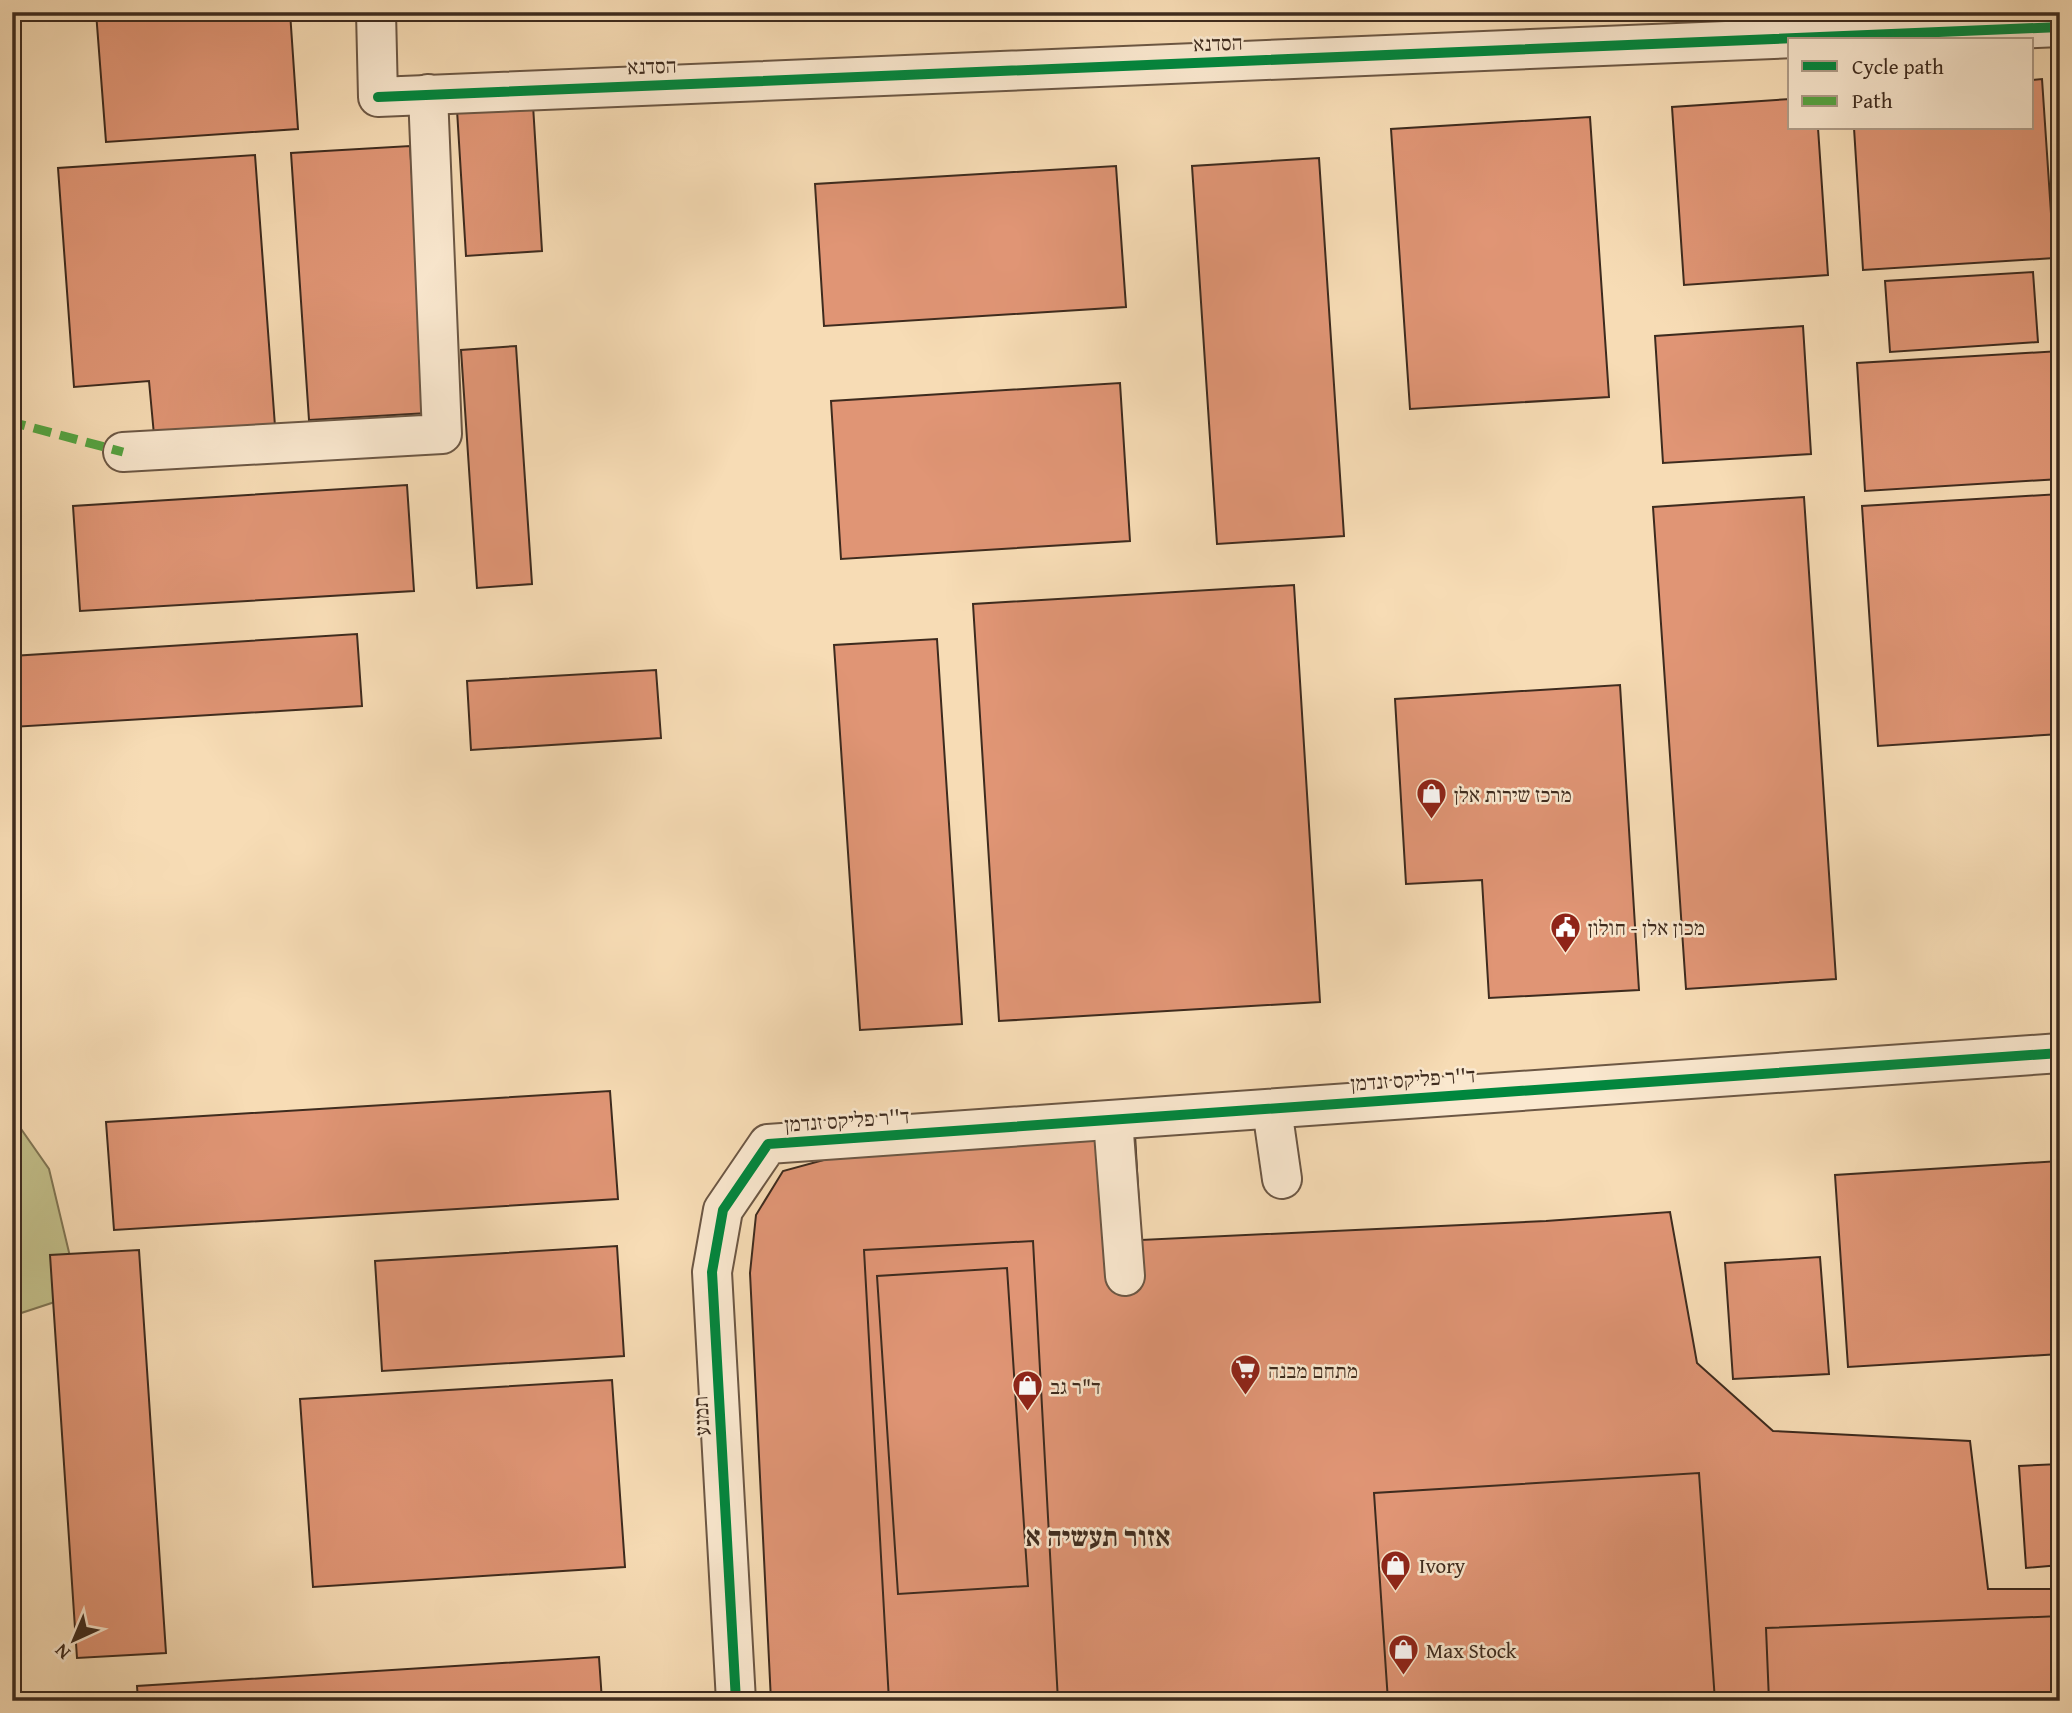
<svg xmlns="http://www.w3.org/2000/svg" width="2072" height="1713" font-family="'Gentium Book Plus','Frank Ruhl Libre',serif">
  <style>
    .green { fill: #c2bf8a; stroke: #807554; stroke-width: 2 }
    .building { fill: #e09575; stroke: #3e2b1e; stroke-width: 2 }
    .lines { fill: none; stroke-linecap: round; stroke-linejoin: round }
    .minor-casing { stroke: #6c5744; stroke-width: 42 }
    .minor { stroke: #fae8cf; stroke-width: 38 }
    .quiet { stroke: #54a441; stroke-width: 9; stroke-dasharray: 18 9; stroke-linecap: butt }
    .cycleway-casing { stroke: #fae8cf; stroke-width: 15 }
    .cycleway { stroke: #00873e; stroke-width: 10 }
    .labels { text-anchor: middle; dominant-baseline: central; stroke-width: 5; stroke-linejoin: round; paint-order: stroke }
    .street-label { font-size: 21px; fill: #3e2b1e; stroke: #fae8cf }
    .poi-label { font-size: 21px; fill: #3e2b1e; stroke: #fae8cf; text-anchor: start }
    .district-label { font-size: 28px; font-weight: bold; fill: #3e2b1e; stroke: #fae8cf }
  </style>
  <rect width="100%" height="100%" fill="#f7dcb5"/>
  <filter id="stains"><feTurbulence type="fractalNoise" baseFrequency=".00286" numOctaves="4"/><feColorMatrix values="0 0 0 0 .2 0 0 0 0 .09 0 0 0 0 .02 0 0 0 .5 -.17"/></filter>
  <radialGradient id="worn" r=".72"><stop offset=".6" stop-color="#630" stop-opacity="0"/><stop offset="1" stop-color="#630" stop-opacity=".3"/></radialGradient>
  <!-- green -->
  <path class="green" d="M12 1116 49 1169 79 1294 12 1316Z"/>
  <!-- building -->
  <g class="building">
    <path d="M96 12H290L298 129 106 142Z"/>
    <path d="M2042 79 2054 258 1863 270 1854 128H2032V80Z"/>
    <path d="M1790 99V128H1818L1828 275 1684 285 1672 107Z"/>
    <path d="M533 105 542 251 466 256 457 110Z"/>
    <path d="M1590 117 1609 397 1410 409 1391 129Z"/>
    <path d="M410 146 428 413 309 420 291 153Z"/>
    <path d="M255 155 275 426 154 435 149 381 74 387 58 168Z"/>
    <path d="M1319 158 1344 536 1217 544 1192 166Z"/>
    <path d="M1116 166 1126 307 824 326 815 184Z"/>
    <path d="M2033 272 2038 342 1890 352 1885 281Z"/>
    <path d="M1803 326 1811 454 1663 463 1655 336Z"/>
    <path d="M516 346 532 584 477 588 461 350Z"/>
    <path d="M2060 351V479L1865 491 1857 363Z"/>
    <path d="M1120 383 1130 541 841 559 831 401Z"/>
    <path d="M407 485 414 591 80 611 73 506Z"/>
    <path d="M2060 494V734L1878 746 1862 506Z"/>
    <path d="M1804 497 1836 979 1686 989 1653 507Z"/>
    <path d="M1294 585 1320 1002 999 1021 973 604Z"/>
    <path d="M357 634 362 706 12 727V656Z"/>
    <path d="M937 639 962 1024 860 1030 834 645Z"/>
    <path d="M656 670 661 738 471 750 467 681Z"/>
    <path d="M1620 685 1639 990 1489 998 1482 880 1406 884 1395 699Z"/>
    <path d="M610 1091 618 1199 114 1230 106 1122Z"/>
    <path d="M1135 1135 1141 1240 1546 1221 1670 1212 1697 1363 1773 1431 1970 1441 1988 1589H2060V1701H771L750 1273 756 1215 783 1171 831 1158Z"/>
    <path d="M2060 1161V1354L1848 1367 1835 1175Z"/>
    <path d="M1033 1241 1058 1701H889L864 1250Z"/>
    <path d="M617 1246 624 1356 382 1371 375 1261Z"/>
    <path d="M139 1250 166 1653 77 1658 50 1255Z"/>
    <path d="M1820 1257 1829 1374 1733 1379 1725 1263Z"/>
    <path d="M1007 1268 1028 1586 898 1594 877 1276Z"/>
    <path d="M612 1380 625 1567 313 1587 300 1399Z"/>
    <path d="M2060 1464V1565L2026 1568 2019 1466Z"/>
    <path d="M1699 1473 1715 1701H1388L1374 1493Z"/>
    <path d="M2060 1616V1701H1769L1766 1628Z"/>
    <path d="M599 1657 602 1701H138L137 1686Z"/>
  </g>
  <g class="lines">
    <defs>
      <g id="minor">
        <path d="M376 12 378 97 2060 27"/>
        <path d="M123 452 442 434 428 94"/>
        <path d="M1272 1109 1282 1179"/>
        <path d="M1113 1120 1125 1276"/>
        <path d="M736 1701 712 1272 723 1210 768 1144 2060 1053"/>
      </g>
    </defs>
    <!-- minor casing -->
    <use href="#minor" class="minor-casing"/>
    <!-- minor -->
    <use href="#minor" class="minor"/>
    <!-- quiet -->
    <path class="quiet" d="M12 430 15 423 123 452"/>
    <defs>
      <g id="cycleway">
        <path d="M378 97 2060 27"/>
        <path d="M736 1701 712 1272 723 1210 768 1144 2060 1053"/>
      </g>
    </defs>
    <!-- cycleway casing -->
    <use href="#cycleway" class="cycleway-casing"/>
    <!-- cycleway -->
    <use href="#cycleway" class="cycleway"/>
  </g>
  <!-- icons -->
  <defs>
    <symbol id="shop-pin" viewBox="-11 -11 22 30"><path d="M0 17L-7.5 6A9.5 9.5 0 1 1 7.5 6Z" fill="#8f2418" stroke="#fae8cf"/><path d="M-5-2.5h2.3a2.7 3.5 0 0 1 5.4 0H5L5.5 6h-11ZM-1.5-2.5h3a1.5 2.3 0 0 0-3 0Z" fill="#fff"/></symbol>
    <symbol id="civic-pin" viewBox="-11 -11 22 30"><path d="M0 17L-7.5 6A9.5 9.5 0 1 1 7.5 6Z" fill="#8f2418" stroke="#fae8cf"/><path d="M-.6-6.5H3V-4.5H.6V-3L4-1V1h2V6H-6V1h2V-1L-.6-3ZM-1.2 2.5V6h2.4V2.5Z" fill="#fff"/></symbol>
    <symbol id="supermarket-pin" viewBox="-11 -11 22 30"><path d="M0 17L-7.5 6A9.5 9.5 0 1 1 7.5 6Z" fill="#8f2418" stroke="#fae8cf"/><path d="M-6-5.5h2.5l.6 2H6L4.5 2H-2.5L-4.4-4H-6ZM-1.5 3.2a1.3 1.3 0 1 0 .1 0ZM3 3.2a1.3 1.3 0 1 0 .1 0Z" fill="#fff"/></symbol>
  </defs>
  <g fill-rule="evenodd">
    <use href="#shop-pin" x="1414" y="776" width="35" height="47"/>
    <use href="#civic-pin" x="1548" y="910" width="35" height="47"/>
    <use href="#supermarket-pin" x="1228" y="1352" width="35" height="47"/>
    <use href="#shop-pin" x="1010" y="1368" width="35" height="47"/>
    <use href="#shop-pin" x="1378" y="1548" width="35" height="47"/>
    <use href="#shop-pin" x="1386" y="1632" width="35" height="47"/>
  </g>
  <g class="labels">
    <!-- street labels -->
    <g class="street-label">
      <text transform="translate(1218 43) rotate(-2)">הסדנא</text>
      <text transform="translate(652 66) rotate(-2)">הסדנא</text>
      <text transform="translate(1413 1079) rotate(-4)">ד''ר פליקס זנדמן</text>
      <text transform="translate(847 1120) rotate(-4)">ד''ר פליקס זנדמן</text>
      <text transform="translate(701 1416) rotate(-93)">תמנע</text>
    </g>
    <!-- poi labels -->
    <g class="poi-label">
      <text x="1454" y="794">מרכז שירות אלן</text>
      <text x="1588" y="927">מכון אלן - חולון</text>
      <text x="1268" y="1370">מתחם מבנה</text>
      <text x="1050" y="1386">ד"ר גב</text>
      <text x="1419" y="1565">Ivory</text>
      <text x="1426" y="1650">Max Stock</text>
    </g>
    <!-- district labels -->
    <g class="district-label">
      <text x="1098" y="1535">אזור תעשיה א</text>
    </g>
  </g>
  <!-- margin -->
  <rect width="2072" height="1713" fill="none" stroke="#f7dcb5" stroke-width="42"/>
  <rect x="14" y="14" width="2044" height="1685" fill="none" stroke="#3e2b1e" stroke-width="3.5"/>
  <rect x="21" y="21" width="2030" height="1671" fill="none" stroke="#3e2b1e" stroke-width="2"/>
  <!-- legend -->
  <rect x="1788" y="38" width="245" height="91" fill="#fae8cf" stroke="#af9c88" stroke-width="2"/>
  <rect x="1802" y="61" width="35" height="10" fill="#00873e" stroke="#af9c88" stroke-width="2"/>
  <text x="1852" y="74" font-size="21" fill="#3e2b1e">Cycle path</text>
  <rect x="1802" y="96" width="35" height="10" fill="#54a441" stroke="#af9c88" stroke-width="2"/>
  <text x="1852" y="108" font-size="21" fill="#3e2b1e">Path</text>
  <!-- north arrow -->
  <g transform="translate(74 1640) rotate(224)" stroke="#fae8cf" stroke-width="5" paint-order="stroke">
  <path d="M0-5L12 26L0 18L-12 26Z" fill="#3e2b1e"/>
  <text y="-10" font-size="19" font-weight="bold" text-anchor="middle" fill="#3e2b1e">N</text>
  </g>
  <rect width="100%" height="100%" filter="url(#stains)"/>
  <rect width="100%" height="100%" fill="url(#worn)"/>
</svg>
